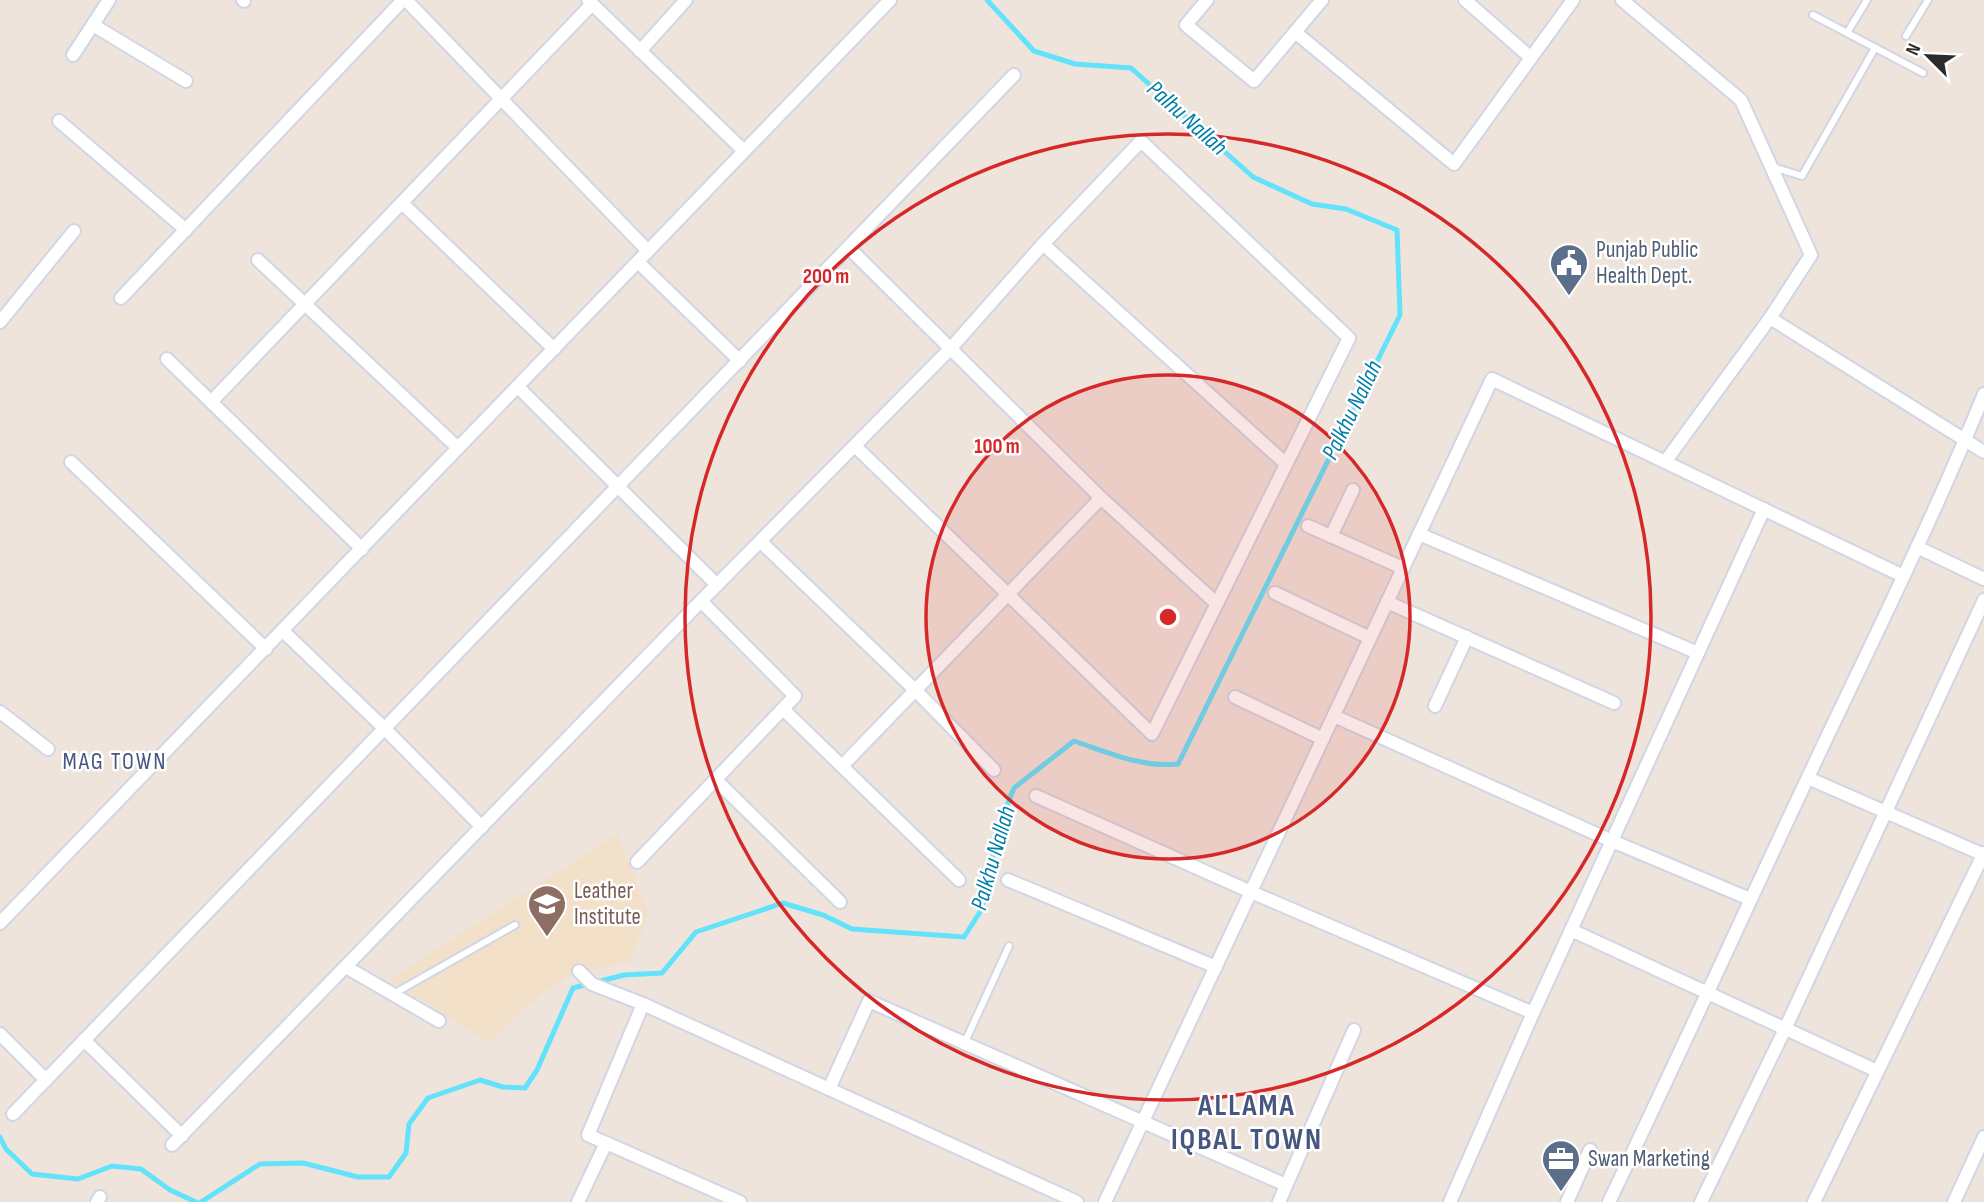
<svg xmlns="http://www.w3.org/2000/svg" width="1984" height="1202" font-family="'Sofia Sans Condensed',sans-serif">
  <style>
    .education { fill: #f2e0c9 }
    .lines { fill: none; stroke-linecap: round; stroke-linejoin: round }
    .stream { stroke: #63e2fb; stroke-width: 5 }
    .service-casing { stroke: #d0d6e5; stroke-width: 10 }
    .minor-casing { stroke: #d0d6e5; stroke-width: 16 }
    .service { stroke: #fff; stroke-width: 6 }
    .minor { stroke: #fff; stroke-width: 12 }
    .ring { fill: none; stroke: #d62828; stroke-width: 3.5 }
    .labels { text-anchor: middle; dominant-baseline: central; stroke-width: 5; stroke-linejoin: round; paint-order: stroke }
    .service-label { font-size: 23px; fill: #4e5e75; stroke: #fff; text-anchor: start }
    .education-label { font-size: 23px; fill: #785e54; stroke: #fff; text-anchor: start }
    .water-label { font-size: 24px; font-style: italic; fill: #007fa9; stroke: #fff }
    .neighbourhood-label { font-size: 24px; letter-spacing: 2px; fill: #465680; stroke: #fff }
    .district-label { font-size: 30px; font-weight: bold; letter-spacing: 2px; fill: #465680; stroke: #fff }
    .centre { fill: #d62828; stroke: #fff; stroke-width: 3.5 }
    .ring-label { font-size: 21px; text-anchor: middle; font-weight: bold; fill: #d62828; stroke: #fff; stroke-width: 5; stroke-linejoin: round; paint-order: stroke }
  </style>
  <rect width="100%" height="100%" fill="#eee4db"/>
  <!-- education -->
  <path class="education" d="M617 834 649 914 629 962 567 976 524 1008 490 1043 389 980Z"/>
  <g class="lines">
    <!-- stream -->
    <g class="stream">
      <path d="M0 1137 6 1149 32 1174 78 1179 112 1166 141 1169 170 1190 196 1202"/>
      <path d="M201 1202 260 1164 303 1163 358 1177H389L406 1153 409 1124 428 1098 480 1080 503 1087 525 1088 537 1070 573 988 624 975 662 973 696 932 783 903 823 915 852 929 964 937 980 912 989 884 996 833 1014 788 1074 741C1107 752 1142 768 1178 764L1400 315 1397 230 1346 209 1312 204 1253 177 1131 68 1075 64 1034 51 987 0"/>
    </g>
    <defs>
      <g id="service">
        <path d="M1813 15 1923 73"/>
        <path d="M1847 33 1867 0"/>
        <path d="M1906 36 1928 0"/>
        <path d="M1773 167 1802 176 1875 48"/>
        <path d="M395 993 515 925"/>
        <path d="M964 1044 1009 946"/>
      </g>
      <g id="minor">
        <path d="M243 0 244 1"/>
        <path d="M406 0 648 251"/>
        <path d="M588 0 744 151"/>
        <path d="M1207 0 1186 25 1254 81 1322 0"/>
        <path d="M1465 0 1531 58"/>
        <path d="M1622 0 1741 100 1811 255 1770 318 1665 462"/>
        <path d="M93 25 186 81"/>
        <path d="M1295 32 1454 164 1573 0"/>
        <path d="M640 51 686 0"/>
        <path d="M73 55 109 0"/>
        <path d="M59 121 186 230"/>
        <path d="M402 203 554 349"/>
        <path d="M1043 244 1286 464"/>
        <path d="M849 248 1101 498 1216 603"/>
        <path d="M258 260 458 448"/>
        <path d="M638 262 740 361"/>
        <path d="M121 298 403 0"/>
        <path d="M1770 318 1984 452"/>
        <path d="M0 322 74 231"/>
        <path d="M167 359 362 549"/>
        <path d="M518 387 717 585"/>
        <path d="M211 402 592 4"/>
        <path d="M71 462 266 649"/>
        <path d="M1308 526 1403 568"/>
        <path d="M1419 534 1698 653"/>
        <path d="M1331 536 1353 490"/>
        <path d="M761 542 914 689 994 770"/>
        <path d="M1917 547 1984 579"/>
        <path d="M1275 593 1370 638"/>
        <path d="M1387 602 1614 703"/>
        <path d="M283 631 385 729 482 827"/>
        <path d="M1235 697 1323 739"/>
        <path d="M1435 706 1467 637"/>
        <path d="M783 709 959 880"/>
        <path d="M0 712 48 749"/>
        <path d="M1334 716 1612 841 1750 899"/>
        <path d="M842 766 1101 498"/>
        <path d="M1808 778 1984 855"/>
        <path d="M716 780 840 902"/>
        <path d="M1036 796 1251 892 1533 1013"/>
        <path d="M637 862 795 696 701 601"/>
        <path d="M1008 880 1216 967"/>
        <path d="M0 923 890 0"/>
        <path d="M1571 930 1877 1071"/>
        <path d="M346 967 439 1021"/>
        <path d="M579 971 592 984 643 1004 1077 1202"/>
        <path d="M643 1004 588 1135 740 1202"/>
        <path d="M0 1034 46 1080"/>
        <path d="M84 1040 182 1136"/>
        <path d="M829 1089 869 1001 1286 1185"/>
        <path d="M13 1114 1014 75"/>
        <path d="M172 1145 701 601 951 348 1043 244 1141 141 1349 338 1152 734 856 447"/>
        <path d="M97 1202 100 1197"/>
        <path d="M578 1202 606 1143"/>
        <path d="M1105 1202 1492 379 1903 576"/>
        <path d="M1279 1202 1354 1030"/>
        <path d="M1450 1202 1533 1013 1764 509"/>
        <path d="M1567 1202 1590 1150"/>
        <path d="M1609 1202C1680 1054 1748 904 1818 756 1875 636 1934 517 1984 394"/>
        <path d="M1701 1202 1785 1029 1984 600"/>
        <path d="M1814 1202 1984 853"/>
        <path d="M1954 1202 1984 1137"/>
      </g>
    </defs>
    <!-- service casing -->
    <use href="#service" class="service-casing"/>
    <!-- minor casing -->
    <use href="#minor" class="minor-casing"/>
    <!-- service -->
    <use href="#service" class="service"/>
    <!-- minor -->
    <use href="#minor" class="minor"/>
  </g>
  <!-- distance rings -->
  <circle cx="1168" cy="617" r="242" fill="#d62828" fill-opacity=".12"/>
  <g class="ring">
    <circle cx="1168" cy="617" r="242"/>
    <circle cx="1168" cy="617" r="483"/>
  </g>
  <!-- icons -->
  <defs>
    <symbol id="civic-pin" viewBox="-11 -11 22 30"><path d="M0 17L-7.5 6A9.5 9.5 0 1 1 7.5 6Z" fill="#5c6f8a" stroke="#fff"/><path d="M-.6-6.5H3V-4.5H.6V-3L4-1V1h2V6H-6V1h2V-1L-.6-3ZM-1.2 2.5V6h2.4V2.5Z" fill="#fff"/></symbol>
    <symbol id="university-pin" viewBox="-11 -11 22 30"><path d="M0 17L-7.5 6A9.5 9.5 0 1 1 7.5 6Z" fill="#8d6e63" stroke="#fff"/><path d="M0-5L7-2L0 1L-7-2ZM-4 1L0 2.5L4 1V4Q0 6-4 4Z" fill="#fff"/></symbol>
    <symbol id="office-pin" viewBox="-11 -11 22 30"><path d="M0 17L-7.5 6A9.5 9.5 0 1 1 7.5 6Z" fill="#5c6f8a" stroke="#fff"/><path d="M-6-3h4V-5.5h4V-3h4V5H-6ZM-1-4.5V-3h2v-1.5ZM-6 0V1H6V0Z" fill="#fff"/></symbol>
  </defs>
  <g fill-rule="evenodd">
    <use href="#civic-pin" x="1547" y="241" width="44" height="60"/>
    <use href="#university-pin" x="525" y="882" width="44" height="60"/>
    <use href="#office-pin" x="1539" y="1137" width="44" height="60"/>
  </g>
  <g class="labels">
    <!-- service labels -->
    <g class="service-label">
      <text x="1596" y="250">Punjab Public<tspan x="1596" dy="26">Health Dept.</tspan></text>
      <text x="1588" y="1159">Swan Marketing</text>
    </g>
    <!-- education labels -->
    <g class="education-label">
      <text x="574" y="891">Leather<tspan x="574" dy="26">Institute</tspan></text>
    </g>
    <!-- water labels -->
    <g class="water-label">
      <text transform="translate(1187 118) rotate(42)">Palhu Nallah</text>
      <text transform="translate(1352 410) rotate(-64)">Palkhu Nallah</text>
      <text transform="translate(993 858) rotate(-74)">Palkhu Nallah</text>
    </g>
    <!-- neighbourhood labels -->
    <g class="neighbourhood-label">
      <text x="115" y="761">MAG TOWN</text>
    </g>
    <!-- district labels -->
    <g class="district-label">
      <text x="1247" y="1106">ALLAMA<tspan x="1247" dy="34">IQBAL TOWN</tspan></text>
    </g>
  </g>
  <circle cx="1168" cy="617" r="10" class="centre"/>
  <g class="ring-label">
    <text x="826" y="283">200 m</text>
    <text x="997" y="453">100 m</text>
  </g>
  <!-- north arrow -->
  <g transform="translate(1928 56) rotate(294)" stroke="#ffffff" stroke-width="5" paint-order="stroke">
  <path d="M0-5L12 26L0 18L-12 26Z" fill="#2b2b2b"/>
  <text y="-10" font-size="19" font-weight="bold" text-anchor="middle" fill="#2b2b2b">N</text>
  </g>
</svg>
